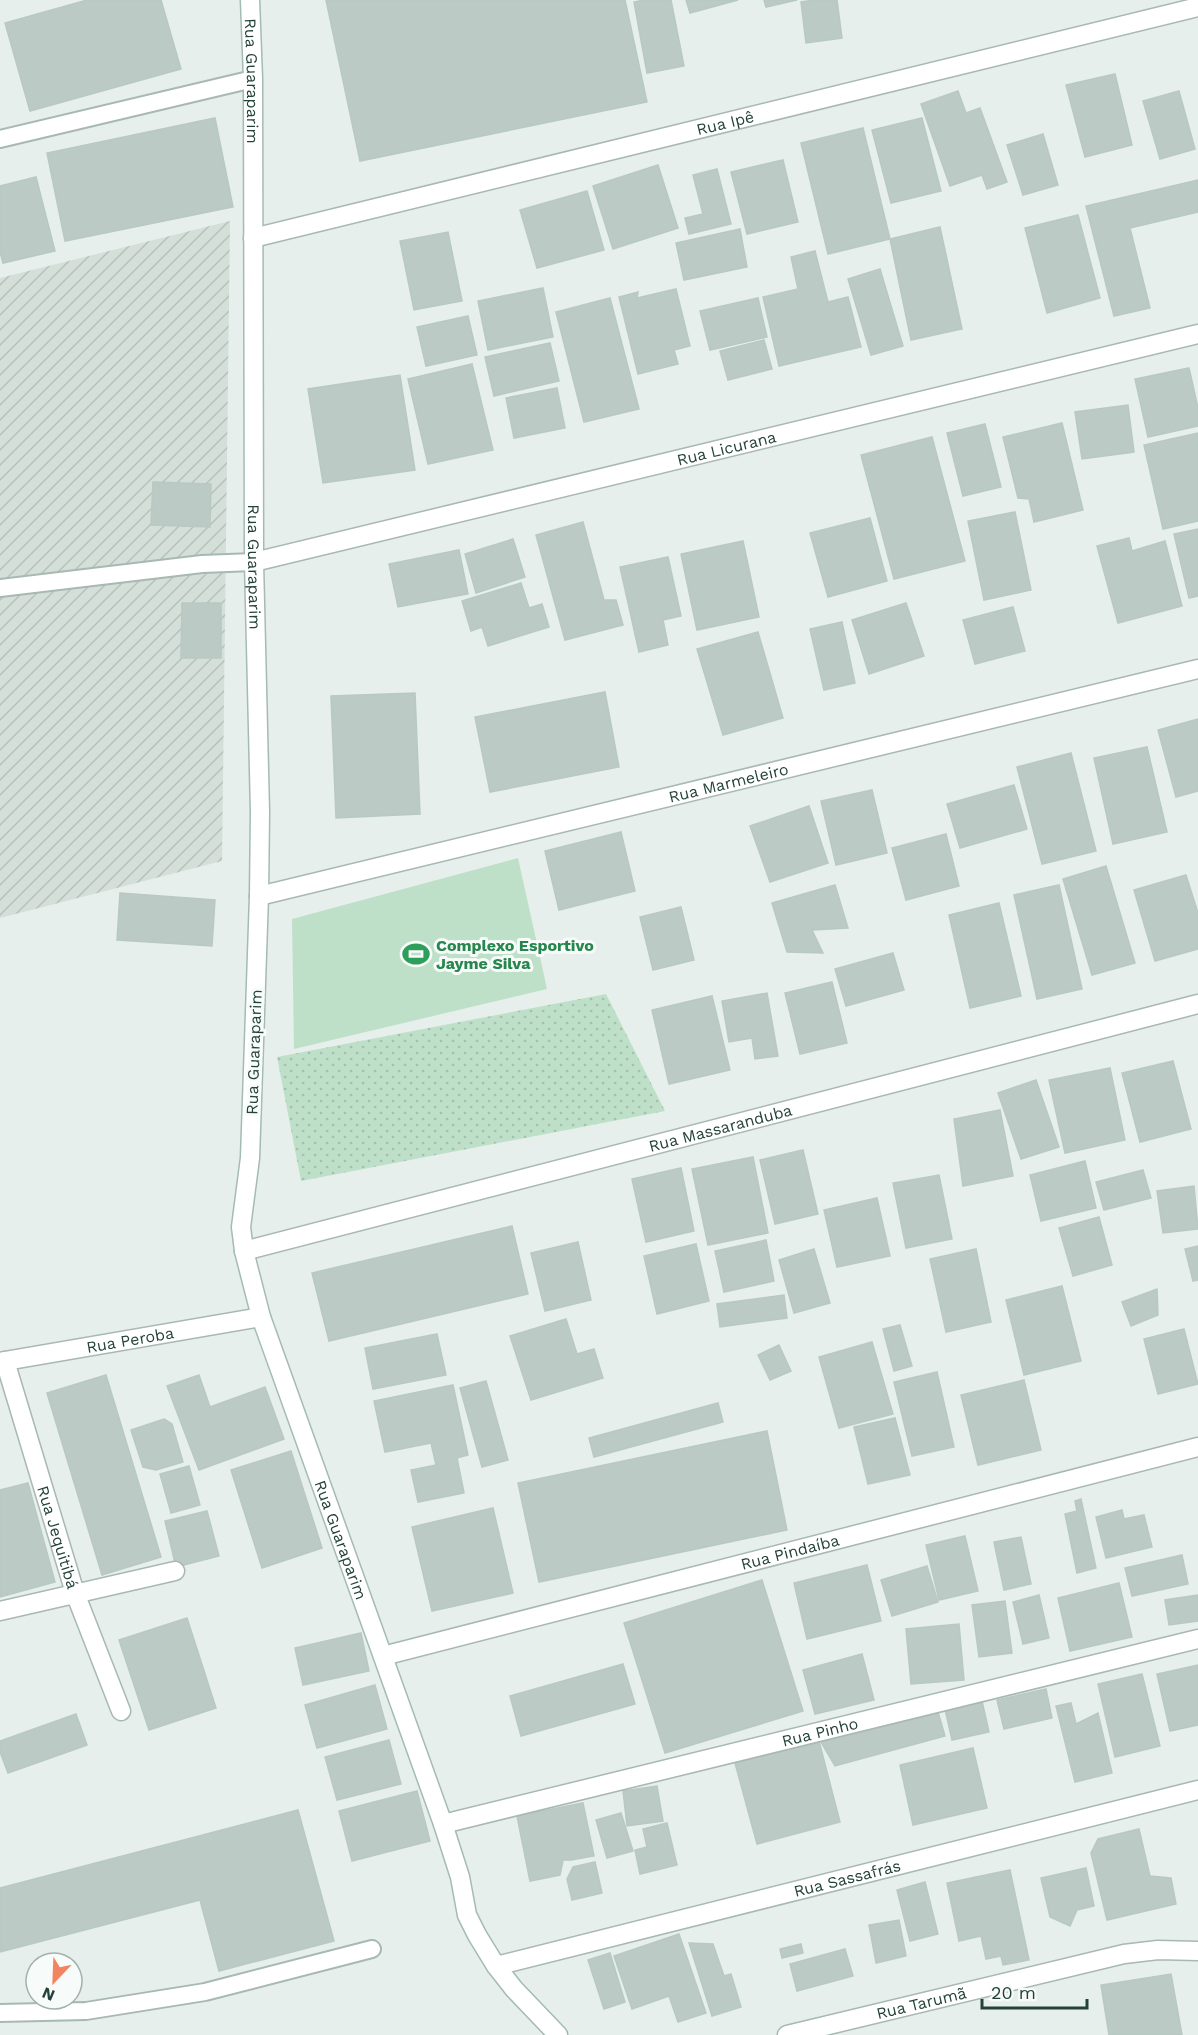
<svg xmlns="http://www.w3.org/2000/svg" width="1198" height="2035" font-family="'Work Sans',sans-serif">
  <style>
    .industrial { fill: url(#industrial-furrows) }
    .grass { fill: url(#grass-dots) }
    .garden { fill: #bfe0c8 }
    .building { fill: #bbcac4; stroke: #b8c9c2; stroke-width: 1.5 }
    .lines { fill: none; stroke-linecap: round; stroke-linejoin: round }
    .lane-casing { stroke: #a8b8b2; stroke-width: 20 }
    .street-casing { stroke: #a8b8b2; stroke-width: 21 }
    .secondary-casing { stroke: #a4bbb3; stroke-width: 21 }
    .lane { stroke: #fff; stroke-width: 16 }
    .street { stroke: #fff; stroke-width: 18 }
    .secondary { stroke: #fff; stroke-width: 18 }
    .labels { text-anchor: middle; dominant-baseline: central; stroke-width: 6; stroke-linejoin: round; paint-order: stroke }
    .street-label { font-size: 16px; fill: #24423a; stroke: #f7fbf9 }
    .leisure-label { font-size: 16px; font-weight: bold; fill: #27864d; stroke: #f7fbf9; text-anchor: start }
  </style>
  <defs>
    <pattern id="industrial-furrows" width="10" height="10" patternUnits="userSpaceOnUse" patternTransform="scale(1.5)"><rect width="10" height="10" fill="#d4dfda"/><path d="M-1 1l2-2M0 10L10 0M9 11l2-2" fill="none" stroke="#b6c1bc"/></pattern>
    <pattern id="grass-dots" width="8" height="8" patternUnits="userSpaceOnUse" patternTransform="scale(1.5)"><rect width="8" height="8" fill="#bfe0c8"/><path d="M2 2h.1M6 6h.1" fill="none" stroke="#a4c1ad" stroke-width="1.8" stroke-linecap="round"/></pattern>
  </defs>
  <rect width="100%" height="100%" fill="#e6efeb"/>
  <!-- industrial -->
  <path class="industrial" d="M230 221 222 861 0 918V278Z"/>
  <!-- grass -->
  <path class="grass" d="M606 994 665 1111 301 1181 277 1057Z"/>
  <!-- garden -->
  <path class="garden" d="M518 858 547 989 294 1049 292 919Z"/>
  <!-- building -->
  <g class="building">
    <path d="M87 0H161L181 69 30 111 5 23Z"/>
    <path d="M326 0H625L647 102 360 161Z"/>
    <path d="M644 0H671L684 66 647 73 634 2Z"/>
    <path d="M686 0H738L690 13Z"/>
    <path d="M764 0H797L766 7Z"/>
    <path d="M814 0H837L842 38 806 43 801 2Z"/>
    <path d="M1115 74 1132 145 1085 157 1066 85Z"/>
    <path d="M958 91 966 113 980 108 1007 182 987 189 982 175 950 186 921 104Z"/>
    <path d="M1179 91 1195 149 1160 159 1143 101Z"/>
    <path d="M215 118 233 207 65 241 47 153Z"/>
    <path d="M922 118 941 191 891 203 872 130Z"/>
    <path d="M863 128 890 239 828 254 801 143Z"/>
    <path d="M1043 134 1058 185 1023 195 1007 145Z"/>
    <path d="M783 160 798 222 747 234 731 172Z"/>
    <path d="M658 165 678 228 613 249 593 186Z"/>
    <path d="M717 169 731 224 689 234 685 218 703 214 693 175Z"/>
    <path d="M36 177 55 251 3 263 0 252V186Z"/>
    <path d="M1198 180V212L1130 228 1150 308 1114 316 1086 206Z"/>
    <path d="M587 191 604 250 537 268 520 210Z"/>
    <path d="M1078 215 1100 298 1047 313 1025 228Z"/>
    <path d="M940 227 962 329 911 340 890 239Z"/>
    <path d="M740 229 747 267 684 280 676 243Z"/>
    <path d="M448 232 462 301 414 310 400 241Z"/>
    <path d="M815 251 828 302 848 297 861 347 779 366 763 297 798 289 791 257Z"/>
    <path d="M880 269 903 346 871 355 848 279Z"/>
    <path d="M543 288 553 337 488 350 478 301Z"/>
    <path d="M676 289 690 346 674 350 678 364 638 374 619 297 638 292 637 298Z"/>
    <path d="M610 298 639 409 584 422 556 312Z"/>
    <path d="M758 298 767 337 710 350 700 311Z"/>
    <path d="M468 316 477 355 426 366 417 327Z"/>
    <path d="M764 340 772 369 728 380 720 351Z"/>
    <path d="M550 343 559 381 494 396 485 357Z"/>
    <path d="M472 364 493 450 428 464 408 379Z"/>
    <path d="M1189 368 1198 408V426L1148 437 1135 379Z"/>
    <path d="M400 375 415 470 323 483 308 389Z"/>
    <path d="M557 388 565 428 514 438 506 398Z"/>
    <path d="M1128 405 1134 452 1082 459 1075 412Z"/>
    <path d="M1062 423 1083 510 1034 522 1029 499 1018 498 1003 437Z"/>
    <path d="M985 424 1001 487 963 496 947 433Z"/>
    <path d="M1198 433V521L1163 529 1144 445Z"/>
    <path d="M932 437 965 561 894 579 861 455Z"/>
    <path d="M153 482 211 484 210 527 151 525Z"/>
    <path d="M1015 512 1031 590 984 600 968 521Z"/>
    <path d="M870 518 887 581 828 597 810 533Z"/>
    <path d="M583 522 604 600H616L623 625 565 640 536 535Z"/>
    <path d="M1198 529V596L1189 598 1174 534Z"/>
    <path d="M1129 538 1132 551 1165 541 1182 606 1118 623 1097 546Z"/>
    <path d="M513 539 525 577 476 593 465 554Z"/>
    <path d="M743 541 759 617 697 630 681 554Z"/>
    <path d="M459 550 468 594 398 607 389 564Z"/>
    <path d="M668 557 681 616 663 620 668 645 639 652 620 567Z"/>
    <path d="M521 583 529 608 542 604 549 627 488 646 482 627 471 631 462 601Z"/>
    <path d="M182 603H221V658H181Z"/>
    <path d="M906 603 924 656 869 674 852 620Z"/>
    <path d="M1013 607 1025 651 975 664 963 620Z"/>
    <path d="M842 622 855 683 824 690 810 629Z"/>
    <path d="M758 632 783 718 723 735 697 649Z"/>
    <path d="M605 692 619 767 490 792 475 717Z"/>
    <path d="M415 693 420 814 336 818 331 696Z"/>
    <path d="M1198 719V791L1176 797 1158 730Z"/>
    <path d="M1147 747 1167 832 1113 844 1094 758Z"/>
    <path d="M1071 753 1096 851 1042 864 1017 767Z"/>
    <path d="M1014 785 1027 829 960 848 947 804Z"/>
    <path d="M872 790 887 853 836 865 821 801Z"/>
    <path d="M809 806 828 863 770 882 750 826Z"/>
    <path d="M621 832 635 891 559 910 545 851Z"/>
    <path d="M946 834 959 886 906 900 892 848Z"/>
    <path d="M1106 866 1135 963 1092 975 1063 879Z"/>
    <path d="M1186 875 1198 913V949L1155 961 1134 890Z"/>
    <path d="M835 885 848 928 812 930 823 953 787 952 772 903Z"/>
    <path d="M1059 885 1082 989 1037 999 1014 895Z"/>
    <path d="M120 893 215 900 212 946 117 940Z"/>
    <path d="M999 903 1021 996 970 1008 949 915Z"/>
    <path d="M681 907 694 960 653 970 640 917Z"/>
    <path d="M893 953 904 990 846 1006 835 969Z"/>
    <path d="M832 982 847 1043 800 1054 785 993Z"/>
    <path d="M767 993 778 1056 755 1059 752 1038 729 1042 722 1001Z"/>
    <path d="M712 996 730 1070 669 1084 652 1010Z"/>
    <path d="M1173 1061 1191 1129 1140 1142 1122 1073Z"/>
    <path d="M1110 1068 1125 1140 1065 1153 1049 1080Z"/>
    <path d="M1036 1080 1059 1147 1021 1159 998 1093Z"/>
    <path d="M1000 1110 1013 1176 963 1186 954 1119Z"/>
    <path d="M803 1150 818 1214 775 1224 760 1160Z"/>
    <path d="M753 1157 768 1233 708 1245 692 1169Z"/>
    <path d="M1085 1161 1096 1208 1041 1221 1030 1175Z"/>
    <path d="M681 1168 694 1231 646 1242 632 1179Z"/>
    <path d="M1143 1170 1151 1198 1104 1210 1096 1182Z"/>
    <path d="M939 1175 952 1239 906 1248 893 1183Z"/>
    <path d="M1194 1186 1198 1229 1163 1233 1157 1191Z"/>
    <path d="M877 1198 890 1256 837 1267 824 1210Z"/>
    <path d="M1099 1217 1112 1265 1073 1276 1059 1228Z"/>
    <path d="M512 1226 528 1294 329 1341 312 1273Z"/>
    <path d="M766 1240 774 1281 724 1292 715 1251Z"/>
    <path d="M578 1242 591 1300 545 1311 531 1253Z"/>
    <path d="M696 1244 709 1301 657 1314 644 1256Z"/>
    <path d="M1198 1246V1280L1193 1281 1185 1249Z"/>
    <path d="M814 1249 830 1303 794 1313 779 1260Z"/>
    <path d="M976 1249 991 1322 946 1332 930 1259Z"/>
    <path d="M1062 1286 1081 1361 1024 1375 1006 1300Z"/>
    <path d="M1157 1289 1158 1315 1131 1326 1122 1302Z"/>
    <path d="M784 1295 787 1318 720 1327 717 1304Z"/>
    <path d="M566 1319 577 1354 594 1349 603 1378 531 1400 510 1336Z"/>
    <path d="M900 1325 912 1366 894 1371 883 1329Z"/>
    <path d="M1184 1329 1198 1384 1158 1394 1144 1339Z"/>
    <path d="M437 1334 446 1375 373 1389 365 1348Z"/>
    <path d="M872 1342 893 1414 839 1428 819 1357Z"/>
    <path d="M779 1345 791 1371 770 1380 758 1355Z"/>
    <path d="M937 1372 954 1447 912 1456 894 1382Z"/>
    <path d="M106 1375 161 1557 102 1575 47 1393Z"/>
    <path d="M199 1375 210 1407 265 1387 284 1439 199 1470 167 1386Z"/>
    <path d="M1024 1380 1041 1450 978 1465 961 1395Z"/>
    <path d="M486 1381 508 1460 482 1467 460 1388Z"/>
    <path d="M453 1385 468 1455 457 1458 464 1493 418 1502 411 1470 436 1465 431 1443 385 1452 374 1401Z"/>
    <path d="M718 1403 723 1422 594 1457 589 1438Z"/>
    <path d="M895 1418 910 1475 868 1484 854 1427Z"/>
    <path d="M164 1419 172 1424 183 1462 156 1470 143 1467 131 1430Z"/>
    <path d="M767 1431 787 1530 539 1582 518 1483Z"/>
    <path d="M291 1451 322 1548 262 1568 231 1470Z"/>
    <path d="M189 1466 200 1505 171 1513 160 1474Z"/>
    <path d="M28 1483 55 1582 0 1597V1490Z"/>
    <path d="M1081 1499 1096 1568 1077 1573 1065 1514 1077 1511 1075 1501Z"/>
    <path d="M493 1508 513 1593 432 1611 412 1527Z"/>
    <path d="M1122 1510 1124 1519 1144 1515 1152 1547 1106 1558 1096 1517Z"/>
    <path d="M207 1511 219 1556 176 1567 165 1521Z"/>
    <path d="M965 1536 978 1591 939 1600 926 1545Z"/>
    <path d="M1021 1537 1031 1584 1004 1590 994 1542Z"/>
    <path d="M1182 1555 1188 1584 1132 1596 1125 1568Z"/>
    <path d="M867 1565 881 1621 807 1639 794 1583Z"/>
    <path d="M927 1566 938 1602 892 1616 881 1580Z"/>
    <path d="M762 1580 803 1711 665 1753 624 1623Z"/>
    <path d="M1119 1583 1132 1637 1070 1651 1058 1598Z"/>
    <path d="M1039 1595 1049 1638 1023 1644 1013 1602Z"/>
    <path d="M1198 1595V1621L1169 1625 1165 1600Z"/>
    <path d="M1005 1601 1012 1653 979 1657 972 1605Z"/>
    <path d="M187 1618 216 1708 149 1730 119 1640Z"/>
    <path d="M959 1624 964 1680 911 1684 906 1629Z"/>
    <path d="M361 1633 369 1671 303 1685 295 1648Z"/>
    <path d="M862 1654 874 1700 815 1714 803 1670Z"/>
    <path d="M623 1664 635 1704 521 1736 510 1696Z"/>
    <path d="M1198 1665V1725L1170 1731 1157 1674Z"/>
    <path d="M1142 1674 1160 1746 1115 1757 1098 1684Z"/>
    <path d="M375 1685 387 1729 317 1748 305 1705Z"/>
    <path d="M1046 1689 1052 1718 1004 1729 997 1700Z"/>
    <path d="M982 1701 989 1732 952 1740 945 1709Z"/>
    <path d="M1071 1703 1076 1724 1098 1713 1112 1773 1075 1782 1056 1706Z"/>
    <path d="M936 1705 945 1736 835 1766 818 1737Z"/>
    <path d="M76 1714 87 1745 8 1773 0 1752V1741Z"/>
    <path d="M389 1740 401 1784 337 1800 325 1757Z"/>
    <path d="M819 1741 840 1822 757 1844 735 1763Z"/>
    <path d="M973 1748 987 1808 913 1825 900 1765Z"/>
    <path d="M657 1786 663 1821 627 1826 623 1791Z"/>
    <path d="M417 1791 430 1841 352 1861 339 1811Z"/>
    <path d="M583 1803 594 1856 571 1860H563L560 1875 530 1881 517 1816Z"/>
    <path d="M298 1810 334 1941 219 1971 200 1900 0 1952V1888Z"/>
    <path d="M621 1813 633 1851 607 1858 596 1820Z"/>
    <path d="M667 1823 677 1865 640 1874 635 1850 647 1847 643 1829Z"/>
    <path d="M1139 1829 1150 1876 1171 1878 1176 1904 1107 1920 1091 1853 1098 1839Z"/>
    <path d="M595 1862 602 1893 572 1900 567 1879 573 1867Z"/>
    <path d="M1086 1868 1094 1906 1077 1910 1070 1926 1050 1917 1041 1878Z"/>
    <path d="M1010 1870 1029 1960 1003 1965 1001 1956 986 1959 981 1936 959 1941 947 1883Z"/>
    <path d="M925 1882 938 1934 910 1941 897 1890Z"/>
    <path d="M899 1920 906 1956 876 1963 869 1925Z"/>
    <path d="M679 1934 706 2013 678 2022 669 1996 632 2009 614 1956Z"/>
    <path d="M689 1943 713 1944 724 1976 731 1974 741 2007 712 2016Z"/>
    <path d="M801 1944 803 1953 782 1958 780 1949Z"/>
    <path d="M845 1949 853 1976 797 1991 790 1964Z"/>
    <path d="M610 1953 625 2002 604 2009 588 1960Z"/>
    <path d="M1171 1974 1182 2035H1109L1101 1985Z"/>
  </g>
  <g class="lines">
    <defs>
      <g id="lane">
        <path d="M0 139 253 79"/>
        <path d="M0 588 202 564 254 562"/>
        <path d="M0 2013 86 2011 205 1992 372 1949"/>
      </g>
      <g id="street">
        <path id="s1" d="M253 238 1198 7"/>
        <path id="s2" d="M254 562 1198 334"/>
        <path id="s3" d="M259 896 1198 669"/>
        <path id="s4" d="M244 1251 1198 1004"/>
        <path id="s5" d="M5 1361 75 1593 121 1711"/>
        <path id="s6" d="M0 1362 261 1317"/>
        <path d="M0 1611 175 1571"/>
        <path id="s7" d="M383 1656 1198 1447"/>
        <path id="s8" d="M443 1824 1198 1639"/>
        <path id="s9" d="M496 1966 1198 1790"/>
        <path id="s10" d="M787 2035 1124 1954 1158 1950 1198 1951"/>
      </g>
      <g id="secondary">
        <path id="s11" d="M250 0 253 79 254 562 260 812 259 896 250 1158 241 1227 244 1251 261 1317 443 1824 460 1877 467 1915 477 1935 496 1966 514 1989 558 2035"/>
      </g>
    </defs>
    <!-- lane casing -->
    <use href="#lane" class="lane-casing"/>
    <!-- street casing -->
    <use href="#street" class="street-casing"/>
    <!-- secondary casing -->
    <use href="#secondary" class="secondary-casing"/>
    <!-- lane -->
    <use href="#lane" class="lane"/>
    <!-- street -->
    <use href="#street" class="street"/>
    <!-- secondary -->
    <use href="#secondary" class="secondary"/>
  </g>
  <!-- icons -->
  <defs>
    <symbol id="stadium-bare" viewBox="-9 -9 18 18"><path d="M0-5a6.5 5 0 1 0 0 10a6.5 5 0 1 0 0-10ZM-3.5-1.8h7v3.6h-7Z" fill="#2e9e5b" stroke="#f7fbf9" stroke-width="2.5" paint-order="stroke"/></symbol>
  </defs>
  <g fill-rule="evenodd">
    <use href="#stadium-bare" x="397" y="935" width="38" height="38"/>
  </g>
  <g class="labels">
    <!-- street labels -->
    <g class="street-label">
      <text stroke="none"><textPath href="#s11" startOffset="81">Rua Guaraparim</textPath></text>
      <text stroke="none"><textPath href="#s1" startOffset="486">Rua Ipê</textPath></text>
      <text stroke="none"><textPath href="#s2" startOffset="486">Rua Licurana</textPath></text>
      <text stroke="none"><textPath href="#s11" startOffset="567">Rua Guaraparim</textPath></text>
      <text stroke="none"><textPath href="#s3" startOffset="483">Rua Marmeleiro</textPath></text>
      <text transform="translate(254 1052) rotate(-88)">Rua Guaraparim</text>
      <text stroke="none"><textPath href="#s4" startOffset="492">Rua Massaranduba</textPath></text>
      <text stroke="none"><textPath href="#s6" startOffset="132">Rua Peroba</textPath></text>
      <text stroke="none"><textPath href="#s5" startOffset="184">Rua Jequitibá</textPath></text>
      <text stroke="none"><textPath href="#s11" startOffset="1557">Rua Guaraparim</textPath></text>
      <text stroke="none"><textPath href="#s7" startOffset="420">Rua Pindaíba</textPath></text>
      <text stroke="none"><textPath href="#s8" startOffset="388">Rua Pinho</textPath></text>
      <text stroke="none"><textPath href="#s9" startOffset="362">Rua Sassafrás</textPath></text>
      <text stroke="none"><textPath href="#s10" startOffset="138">Rua Tarumã</textPath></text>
    </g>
    <!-- leisure labels -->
    <g class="leisure-label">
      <text x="436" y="945">Complexo Esportivo<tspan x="436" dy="18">Jayme Silva</tspan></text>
    </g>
  </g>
  <!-- north arrow -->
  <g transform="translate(54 1981) rotate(203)"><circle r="28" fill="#f7fbf9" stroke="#a3b1ad" stroke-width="1.5"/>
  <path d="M0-4.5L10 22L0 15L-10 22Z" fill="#f4845f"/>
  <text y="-9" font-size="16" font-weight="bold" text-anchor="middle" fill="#24423a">N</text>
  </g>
  <!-- scale -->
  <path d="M982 1999v9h105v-9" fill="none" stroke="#24423a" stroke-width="3"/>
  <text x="991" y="1999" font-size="18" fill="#24423a" stroke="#f7fbf9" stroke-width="4.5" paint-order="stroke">20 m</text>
</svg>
